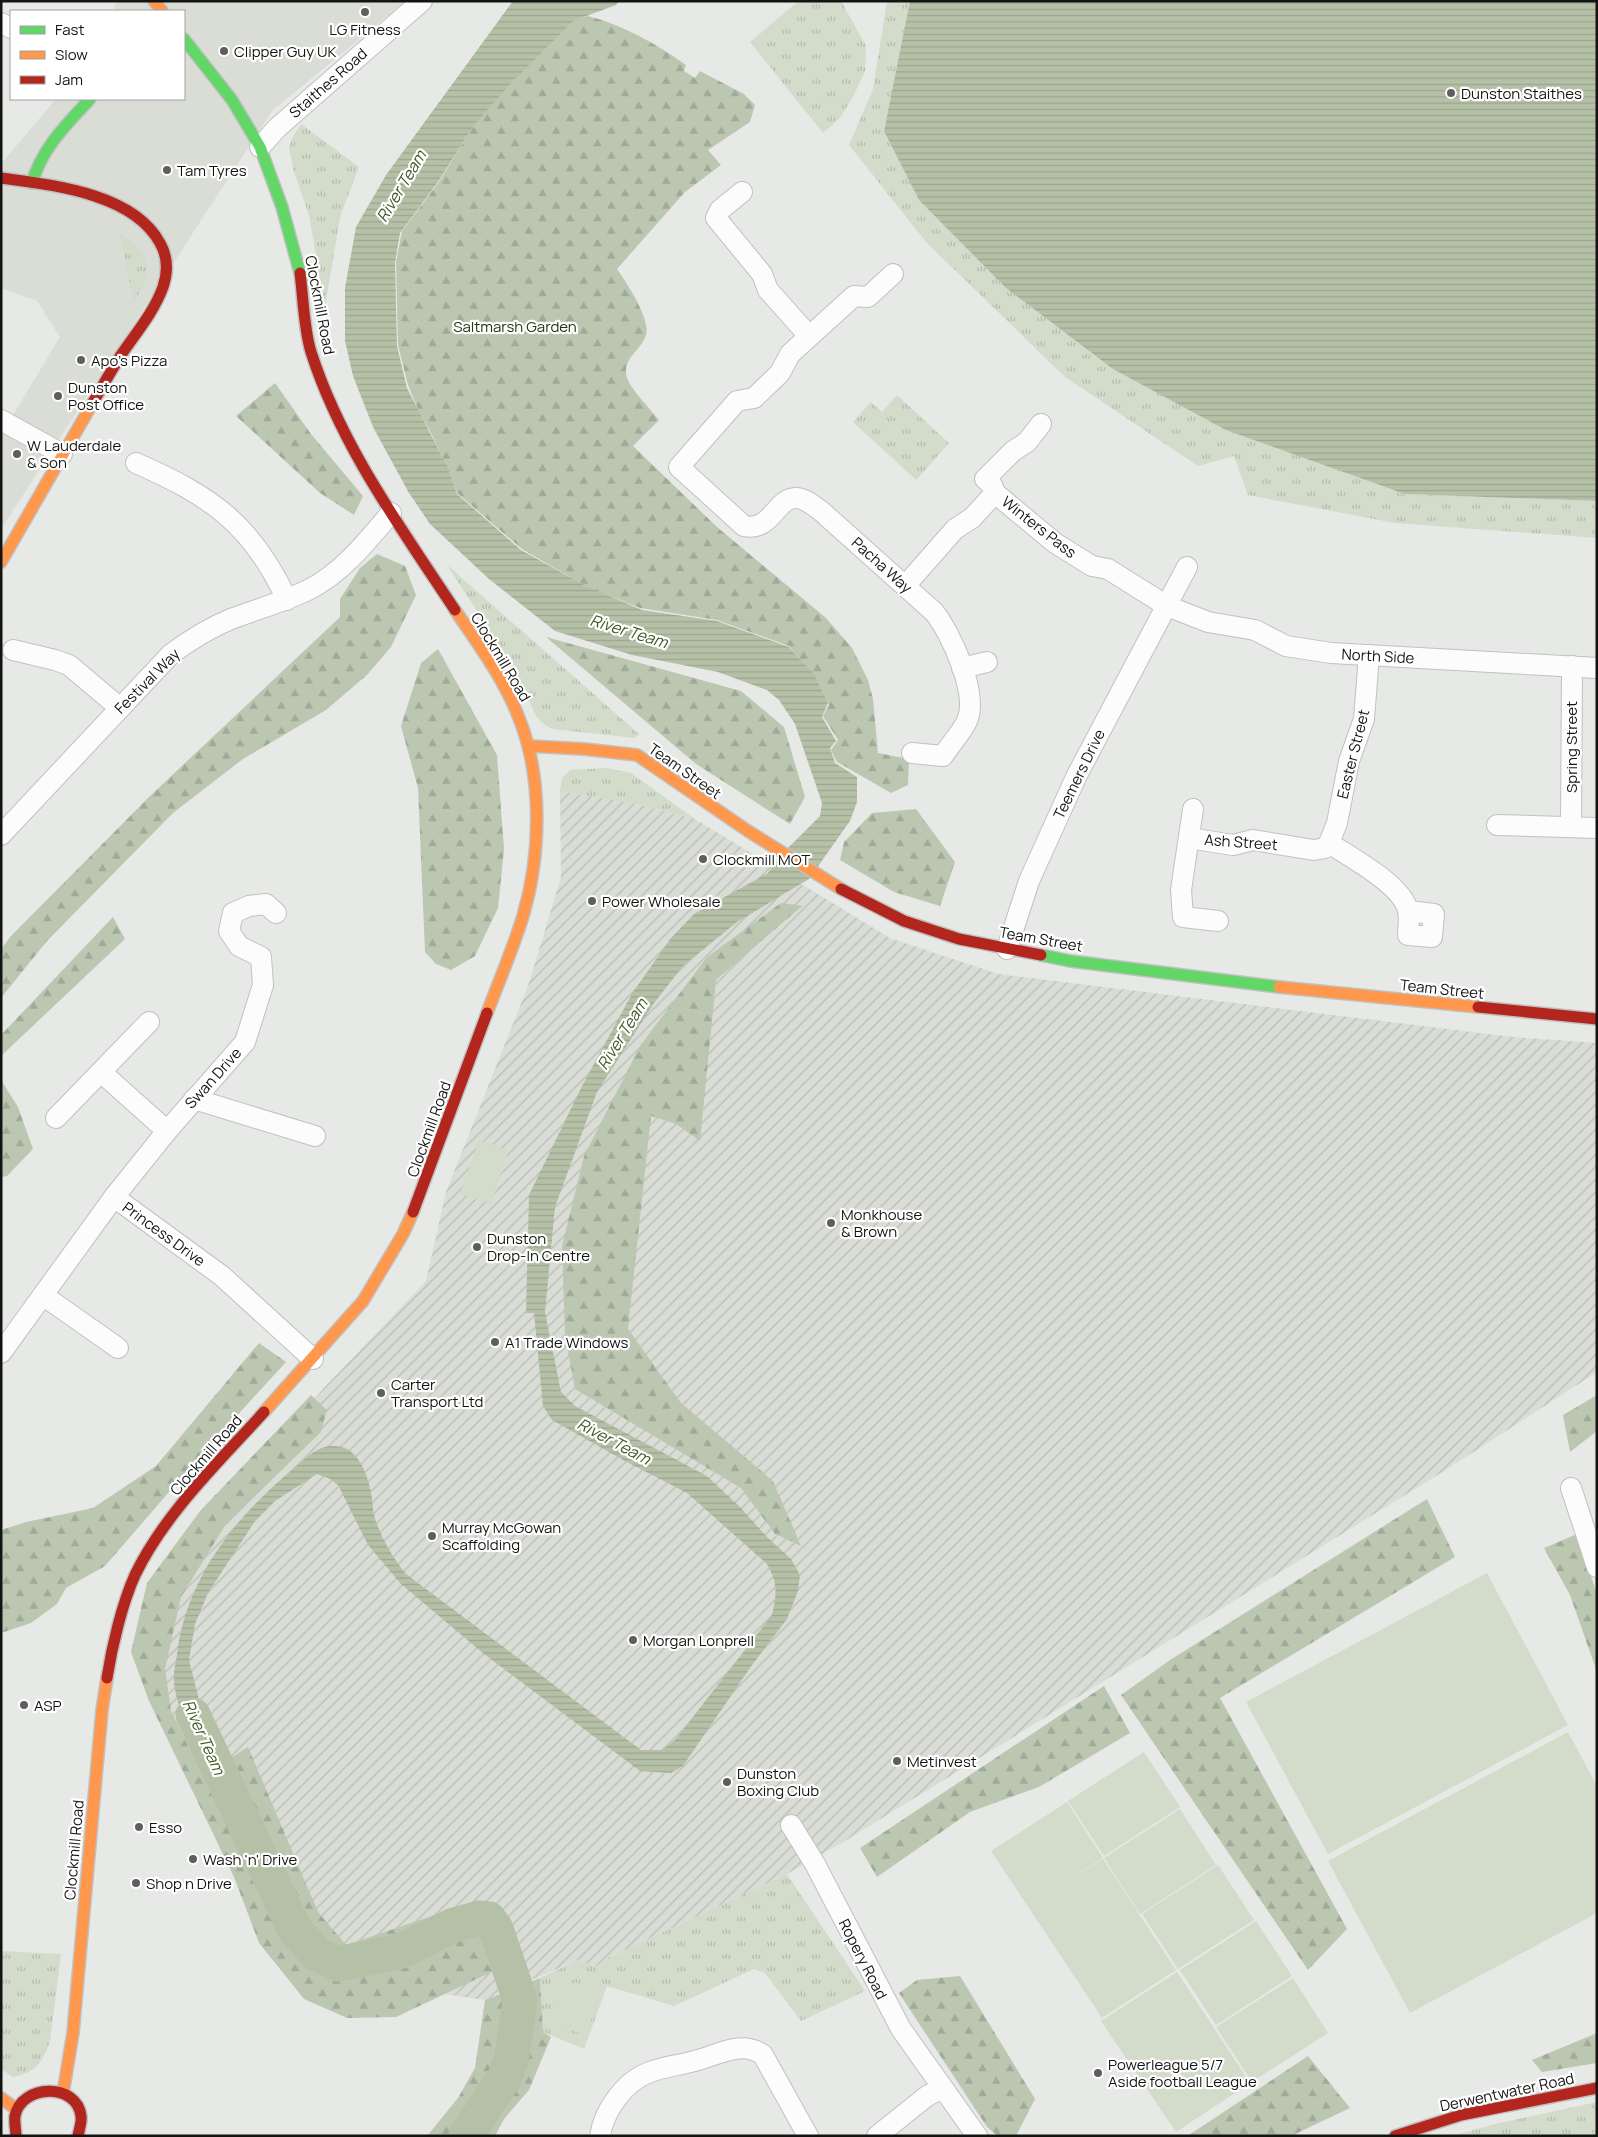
<svg xmlns="http://www.w3.org/2000/svg" width="1598" height="2137" font-family="Manrope,sans-serif">
  <style>
    .built { fill: #d9ddd5 }
    .industrial { fill: url(#industrial-furrows) }
    .grass { fill: url(#grass-tufts) }
    .forest { fill: url(#forest-firs) }
    .park { fill: #d3dbcb }
    .water { fill: url(#water-rules) }
    .lines { fill: none; stroke-linecap: round; stroke-linejoin: round }
    .river { stroke: #b5c1a7; stroke-width: 35 }
    .street-casing { stroke: #c0c1c0; stroke-width: 22 }
    .fast-casing { stroke: #c0c1c0; stroke-width: 14 }
    .slow-casing { stroke: #c0c1c0; stroke-width: 14 }
    .jam-casing { stroke: #c0c1c0; stroke-width: 14 }
    .street { stroke: #fbfcfb; stroke-width: 20 }
    .fast { stroke: #63d668; stroke-width: 11 }
    .slow { stroke: #ff974d; stroke-width: 11 }
    .jam { stroke: #b3261e; stroke-width: 11 }
    .poi-dot { fill: #5d5f5c; stroke: #fff; stroke-width: 2 }
    .labels { text-anchor: middle; dominant-baseline: central; stroke-width: 4.5; stroke-linejoin: round; paint-order: stroke }
    .poi-label { font-size: 15px; fill: #131412; stroke: #fff; text-anchor: start }
    .street-label { font-size: 15px; fill: #131412; stroke: #fff }
    .park-label { font-size: 15px; fill: #24350b; stroke: #fff }
    .water-label { font-size: 16px; font-style: italic; fill: #425923; stroke: #fff }
  </style>
  <defs>
    <pattern id="industrial-furrows" width="10" height="10" patternUnits="userSpaceOnUse" patternTransform="scale(1.25)"><rect width="10" height="10" fill="#d9ddd5"/><path d="M-1 1l2-2M0 10L10 0M9 11l2-2" fill="none" stroke="#b9bdb6"/></pattern>
    <pattern id="grass-tufts" width="24" height="20" patternUnits="userSpaceOnUse" patternTransform="scale(1.25)"><rect width="24" height="20" fill="#d3dbcb"/><path d="M3 7l-1-3M5 7V3M7 7l1-3M15 17l-1-3M17 17v-4M19 17l1-3" fill="none" stroke="#b4bbad"/></pattern>
    <pattern id="forest-firs" width="22" height="20" patternUnits="userSpaceOnUse" patternTransform="scale(1.25)"><rect width="22" height="20" fill="#bcc7b2"/><path d="M5 1l3.5 6h-7zM16 11l3.5 6h-7z" fill="#a1aa98"/></pattern>
    <pattern id="water-rules" width="6" height="5" patternUnits="userSpaceOnUse" patternTransform="scale(1.25)"><rect width="6" height="5" fill="#b5c1a7"/><path d="M0 2.5h6" fill="none" stroke="#9ba58f"/></pattern>
  </defs>
  <rect width="100%" height="100%" fill="#e7e9e6"/>
  <!-- built -->
  <path class="built" d="M117 1H405L272 111 1 529V435L60 337 37 301 1 288V164L56 99H184V11H113Z"/>
  <!-- industrial -->
  <path class="industrial" d="M560 791 637 804 695 819 890 938 998 974 1513 1037 1597 1043V1372L1444 1471 845 1841 787 1874 608 1958 595 1967 578 1960 485 2000 402 1988 321 1967 155 1695 196 1533 323 1389 426 1281 446 1192 528 986 561 877Z"/>
  <!-- grass -->
  <g class="grass">
    <path d="M806 1H841L866 46 865 71 854 95 840 118 823 133 750 42 795 4Z"/>
    <path d="M887 1H910L884 131 1405 494 1597 501V538L1395 523 1248 495 1234 456 1198 466 1065 377 926 242 849 145 873 89Z"/>
    <path d="M301 124 359 167 340 217 325 307 309 215 293 169 289 147 293 136Z"/>
    <path d="M119 233C136 243 154 260 145 282 142 289 137 296 134 303Z"/>
    <path d="M897 395 949 443 916 480 853 422 871 402 882 412Z"/>
    <path d="M447 565 639 734 635 738 553 729C539 723 535 716 530 702L477 611Z"/>
    <path d="M607 768 631 773 695 819 637 804 560 791 562 778 570 770Z"/>
    <path d="M787 1874 865 1991 801 2021 765 1973 754 1969 674 2006 607 1986 584 2049 543 2032 540 1978 578 1960 595 1967 608 1958Z"/>
    <path d="M1 1951 61 1954 50 2041C43 2062 36 2072 13 2077L1 2069Z"/>
    <path d="M1597 2102V2136H1452L1495 2124Z"/>
  </g>
  <!-- forest -->
  <g class="forest">
    <path d="M588 16C623 25 657 44 686 65L684 71 695 78 700 71 744 94 755 105 750 122 708 150 721 165 685 192 617 269C626 282 651 319 646 335 642 350 619 360 628 380 632 390 651 410 659 420L633 446 717 527 826 618 852 648 868 680 873 699 878 753 909 759 908 785 891 793 837 762 831 750 838 740 823 716 829 705 814 675 789 646 717 620 640 608 587 587 522 549 457 493 448 469 430 431 419 412 408 385 398 345 396 262 402 231 439 182 475 123 510 83 573 20Z"/>
    <path d="M275 383 311 434 363 496 354 515 320 493 236 416Z"/>
    <path d="M377 554 405 566 416 595 391 647 367 675 326 710 243 759 173 813 47 941 1 998V949L11 936 150 796 340 617V599L360 568Z"/>
    <path d="M546 637 741 691 784 727 805 797 790 824 696 764Z"/>
    <path d="M438 649 497 755 504 849 498 908 475 956 451 970 436 964 425 952 418 788 401 726 421 663Z"/>
    <path d="M916 809 955 862 940 906 894 892 840 860 844 842 872 813Z"/>
    <path d="M781 903 802 906 716 980 700 1141 676 1124 651 1116 628 1329 681 1403 773 1481 801 1546 775 1534 741 1488 575 1389 565 1335 562 1246 584 1156 640 1046 707 957Z"/>
    <path d="M113 917 125 939 1 1056V1035Z"/>
    <path d="M1 1080 18 1107 33 1149 7 1176 1 1177Z"/>
    <path d="M259 1343 286 1362 201 1455 105 1566 66 1588 57 1604 31 1623 1 1633V1530L26 1522 93 1508 156 1466Z"/>
    <path d="M311 1395 327 1410 321 1432 226 1524 181 1597 165 1669 171 1711 194 1758 205 1774 248 1747 318 1912 346 1945 438 1914 486 1929 523 1957 396 2017 347 2018 304 1999 259 1943 234 1877 149 1701 131 1652 147 1583 200 1511Z"/>
    <path d="M1597 1395V1431L1570 1452 1563 1415Z"/>
    <path d="M1427 1499 1455 1557 1220 1698 1347 1929 1308 1970 1121 1695 1170 1660Z"/>
    <path d="M1577 1534 1597 1594V1672L1570 1595 1544 1548Z"/>
    <path d="M1104 1686 1130 1733 1039 1787 970 1812 877 1877 860 1848Z"/>
    <path d="M960 1976 1035 2099 1016 2136H998L987 2127 899 1993 917 1980Z"/>
    <path d="M540 1978 543 2032 551 2037 529 2090 504 2119 495 2136H427L458 2098 475 2068 485 2000Z"/>
    <path d="M1597 2033V2063L1542 2072 1532 2060Z"/>
    <path d="M1308 2056 1350 2108 1291 2136H1185L1189 2135Z"/>
  </g>
  <!-- park -->
  <g class="park">
    <path d="M479 1140 509 1150 491 1204 460 1194Z"/>
    <path d="M1487 1573 1568 1725 1328 1854 1246 1702Z"/>
    <path d="M1568 1732 1597 1786V1913L1410 2013 1328 1861Z"/>
    <path d="M1144 1752 1180 1807 1104 1856 1068 1801Z"/>
    <path d="M1067 1802 1103 1858 1065 1882 1103 1859 1176 1970 1102 2018 991 1851Z"/>
    <path d="M1180 1809 1216 1865 1140 1914 1104 1858Z"/>
    <path d="M1218 1865 1254 1920 1178 1969 1142 1914Z"/>
    <path d="M1256 1921 1292 1976 1216 2025 1180 1970Z"/>
    <path d="M1177 1972 1250 2083 1176 2132 1101 2021Z"/>
    <path d="M1293 1978 1328 2033 1252 2082 1216 2027Z"/>
    <path d="M574 1983 591 1984 601 1989 586 2036 556 2024 554 1997 556 1988 563 1984Z"/>
  </g>
  <!-- water -->
  <g class="water">
    <path d="M513 1H619L616 5 573 21 513 81 474 125 438 182 400 233 395 263 397 346 407 388 448 468 457 494 521 550 584 585 642 610 717 621 789 647 814 674 828 703 822 717 836 741 830 748 835 763 857 777V802L850 821 809 879 737 922 683 966 654 1003 597 1092 555 1207 545 1312 561 1392 575 1406 707 1476 740 1507 767 1537 791 1559 800 1575 798 1591 787 1619 752 1665 683 1766 671 1773 640 1771 484 1654 401 1584 368 1545 338 1485 330 1479 317 1474 275 1501 255 1521 208 1593 195 1624 189 1660 201 1708 220 1754 205 1762C194 1740 175 1705 174 1681 173 1672 176 1663 177 1654 186 1579 235 1517 292 1470 307 1458 319 1442 341 1447 358 1450 367 1474 370 1488 373 1499 372 1511 376 1522 384 1542 392 1557 406 1574L641 1750H662L675 1740 772 1615C777 1595 778 1581 766 1563L687 1493 625 1461 552 1420 543 1406 534 1313H526L529 1195 582 1086 633 992 671 938 694 914 768 873 780 856 820 816 822 803 795 724 779 700 767 690 718 672 632 655 555 631 489 579 430 524 409 493 373 427 353 376 345 341V288L356 227 386 175Z"/>
    <path d="M910 1H1597V501L1405 494 1226 430 1113 369 1006 288 919 200 884 131Z"/>
  </g>
  <g class="lines">
    <!-- river -->
    <path class="river" d="M193 1715 295 1930 317 1954 339 1964 401 1951 454 1925 479 1918 489 1919 496 1929 520 2000 512 2057 505 2077 466 2136"/>
    <defs>
      <g id="street">
        <path d="M1 23 11 28"/>
        <path d="M260 147 277 128 422 1"/>
        <path d="M742 192 720 210 716 218 762 274 768 290 809 336"/>
        <path d="M893 274 868 297 854 296 790 354 780 373 754 398 737 401 679 467 744 526C772 532 775 498 796 498 805 498 814 506 821 511L934 612C951 633 979 694 967 721 961 733 950 745 943 756L912 753"/>
        <path d="M1 420 62 454"/>
        <path d="M1041 424 1027 442 1013 451 985 479 992 485 995 493 1055 543 1092 566 1108 569 1167 606 1208 622 1255 630 1286 646 1331 653 1597 668"/>
        <path d="M136 463C211 496 252 524 287 600"/>
        <path d="M905 586 955 529 972 518 995 493"/>
        <path d="M13 650 55 660 69 665 120 708"/>
        <path d="M962 668 987 662"/>
        <path d="M1193 809 1181 890 1183 917 1218 921"/>
        <path d="M1497 825 1597 828"/>
        <path d="M1571 827 1572 666"/>
        <path d="M1 835 171 654C190 640 209 628 231 619 257 609 284 602 310 589 343 572 367 541 391 513"/>
        <path d="M1189 838 1233 845 1253 840 1314 850 1325 848 1329 843 1337 823 1349 761 1364 719 1369 655"/>
        <path d="M1329 843C1351 858 1403 885 1408 911 1410 919 1408 928 1408 935L1432 937 1434 914 1408 911"/>
        <path d="M1007 949 1029 881 1077 775 1187 567"/>
        <path d="M101 1072 167 1131"/>
        <path d="M194 1099 315 1136"/>
        <path d="M56 1118 149 1022"/>
        <path d="M114 1197 167 1131 245 1042 263 985 261 957 239 946 229 931 233 913 249 906 266 904 276 913"/>
        <path d="M44 1296 118 1348"/>
        <path d="M1 1353 114 1197 222 1276 313 1359"/>
        <path d="M1571 1488 1597 1567"/>
        <path d="M791 1825 815 1864 901 2029 977 2136"/>
        <path d="M600 2136C604 2110 625 2081 650 2072 666 2066 682 2065 698 2060 720 2054 742 2040 763 2055L808 2136"/>
        <path d="M877 2136 927 2096 943 2088"/>
      </g>
      <g id="fast">
        <path d="M184 39 232 100 260 147 282 207 300 273"/>
        <path d="M32 183C42 148 66 125 90 99"/>
        <path d="M1041 955 1070 961 1279 987"/>
      </g>
      <g id="slow">
        <path d="M154 1 162 11"/>
        <path d="M1 562 92 404"/>
        <path d="M455 610C478 644 504 679 519 718 543 778 541 855 523 916 513 949 499 981 487 1013"/>
        <path d="M529 746 584 749 637 755 748 831 841 889"/>
        <path d="M1279 987 1478 1007"/>
        <path d="M264 1412 363 1301 403 1234 413 1212"/>
        <path d="M63 2093 73 2033 102 1710 107 1678"/>
        <path d="M1 2098 16 2109"/>
      </g>
      <g id="jam">
        <path d="M1 178C52 185 133 193 160 243 168 257 168 272 163 287 154 312 136 333 121 355 111 371 102 387 92 404"/>
        <path d="M300 273C303 296 304 330 311 352 341 446 401 528 455 610"/>
        <path d="M841 889 904 921 959 939 1041 955"/>
        <path d="M1478 1007 1597 1019"/>
        <path d="M413 1212 487 1013"/>
        <path d="M107 1678C112 1646 122 1604 135 1575 165 1513 218 1463 264 1412"/>
        <path d="M16 2136C16 2130 14 2122 15 2116 21 2084 77 2082 81 2116 82 2122 79 2130 78 2136"/>
        <path d="M1395 2136 1461 2115 1597 2088"/>
      </g>
    </defs>
    <!-- street casing -->
    <use href="#street" class="street-casing"/>
    <!-- fast casing -->
    <use href="#fast" class="fast-casing"/>
    <!-- slow casing -->
    <use href="#slow" class="slow-casing"/>
    <!-- jam casing -->
    <use href="#jam" class="jam-casing"/>
    <!-- street -->
    <use href="#street" class="street"/>
    <!-- fast -->
    <use href="#fast" class="fast"/>
    <!-- slow -->
    <use href="#slow" class="slow"/>
    <!-- jam -->
    <use href="#jam" class="jam"/>
  </g>
  <!-- markers -->
  <g class="poi-dot">
    <circle cx="365" cy="12" r="5"/>
    <circle cx="224" cy="51" r="5"/>
    <circle cx="1451" cy="93" r="5"/>
    <circle cx="167" cy="170" r="5"/>
    <circle cx="81" cy="360" r="5"/>
    <circle cx="58" cy="396" r="5"/>
    <circle cx="17" cy="454" r="5"/>
    <circle cx="703" cy="859" r="5"/>
    <circle cx="592" cy="901" r="5"/>
    <circle cx="831" cy="1223" r="5"/>
    <circle cx="477" cy="1247" r="5"/>
    <circle cx="495" cy="1342" r="5"/>
    <circle cx="381" cy="1393" r="5"/>
    <circle cx="432" cy="1536" r="5"/>
    <circle cx="633" cy="1640" r="5"/>
    <circle cx="24" cy="1705" r="5"/>
    <circle cx="897" cy="1761" r="5"/>
    <circle cx="727" cy="1782" r="5"/>
    <circle cx="139" cy="1827" r="5"/>
    <circle cx="193" cy="1859" r="5"/>
    <circle cx="136" cy="1883" r="5"/>
    <circle cx="1098" cy="2073" r="5"/>
  </g>
  <g class="labels">
    <!-- poi labels -->
    <g class="poi-label">
      <text x="365" y="29" text-anchor="middle">LG Fitness</text>
      <text x="234" y="51">Clipper Guy UK</text>
      <text x="1461" y="93">Dunston Staithes</text>
      <text x="177" y="170">Tam Tyres</text>
      <text x="91" y="360">Apo’s Pizza</text>
      <text x="68" y="387">Dunston<tspan x="68" dy="17">Post Office</tspan></text>
      <text x="27" y="445">W Lauderdale<tspan x="27" dy="17">&amp; Son</tspan></text>
      <text x="713" y="859">Clockmill MOT</text>
      <text x="602" y="901">Power Wholesale</text>
      <text x="841" y="1214">Monkhouse<tspan x="841" dy="17">&amp; Brown</tspan></text>
      <text x="487" y="1238">Dunston<tspan x="487" dy="17">Drop-In Centre</tspan></text>
      <text x="505" y="1342">A1 Trade Windows</text>
      <text x="391" y="1384">Carter<tspan x="391" dy="17">Transport Ltd</tspan></text>
      <text x="442" y="1527">Murray McGowan<tspan x="442" dy="17">Scaffolding</tspan></text>
      <text x="643" y="1640">Morgan Lonprell</text>
      <text x="34" y="1705">ASP</text>
      <text x="907" y="1761">Metinvest</text>
      <text x="737" y="1773">Dunston<tspan x="737" dy="17">Boxing Club</tspan></text>
      <text x="149" y="1827">Esso</text>
      <text x="203" y="1859">Wash 'n' Drive</text>
      <text x="146" y="1883">Shop n Drive</text>
      <text x="1108" y="2064">Powerleague 5/7<tspan x="1108" dy="17">Aside football League</tspan></text>
    </g>
    <!-- street labels -->
    <g class="street-label">
      <text transform="translate(328 83) rotate(-41)">Staithes Road</text>
      <text transform="translate(320 305) rotate(79)">Clockmill Road</text>
      <text transform="translate(1039 527) rotate(38)">Winters Pass</text>
      <text transform="translate(882 565) rotate(42)">Pacha Way</text>
      <text transform="translate(1378 656) rotate(3)">North Side</text>
      <text transform="translate(501 657) rotate(59)">Clockmill Road</text>
      <text transform="translate(147 681) rotate(-45)">Festival Way</text>
      <text transform="translate(1571 747) rotate(-90)">Spring Street</text>
      <text transform="translate(1353 754) rotate(-76)">Easter Street</text>
      <text transform="translate(685 771) rotate(35)">Team Street</text>
      <text transform="translate(1079 774) rotate(-64)">Teemers Drive</text>
      <text transform="translate(1241 842) rotate(4)">Ash Street</text>
      <text transform="translate(1041 939) rotate(10)">Team Street</text>
      <text transform="translate(1442 989) rotate(6)">Team Street</text>
      <text transform="translate(213 1078) rotate(-48)">Swan Drive</text>
      <text transform="translate(429 1129) rotate(-70)">Clockmill Road</text>
      <text transform="translate(164 1234) rotate(36)">Princess Drive</text>
      <text transform="translate(206 1455) rotate(-49)">Clockmill Road</text>
      <text transform="translate(74 1850) rotate(-85)">Clockmill Road</text>
      <text transform="translate(863 1959) rotate(63)">Ropery Road</text>
      <text transform="translate(1507 2092) rotate(-12)">Derwentwater Road</text>
    </g>
    <!-- park labels -->
    <g class="park-label">
      <text x="515" y="326">Saltmarsh Garden</text>
    </g>
    <!-- water labels -->
    <g class="water-label">
      <text transform="translate(401 186) rotate(-59)">River Team</text>
      <text transform="translate(629 631) rotate(17)">River Team</text>
      <text transform="translate(622 1034) rotate(-58)">River Team</text>
      <text transform="translate(614 1441) rotate(28)">River Team</text>
      <text transform="translate(204 1737) rotate(66)">River Team</text>
    </g>
  </g>
  <!-- border -->
  <rect width="1598" height="2137" fill="none" stroke="#131412" stroke-width="5"/>
  <!-- legend -->
  <rect x="10" y="10" width="175" height="90" fill="#ffffff" stroke="#a1a1a0"/>
  <rect x="20" y="26" width="25" height="8" fill="#63d668" stroke="#a1a1a0"/>
  <text x="55" y="35" font-size="15" fill="#131412">Fast</text>
  <rect x="20" y="51" width="25" height="8" fill="#ff974d" stroke="#a1a1a0"/>
  <text x="55" y="60" font-size="15" fill="#131412">Slow</text>
  <rect x="20" y="76" width="25" height="8" fill="#b3261e" stroke="#a1a1a0"/>
  <text x="55" y="85" font-size="15" fill="#131412">Jam</text>
</svg>
